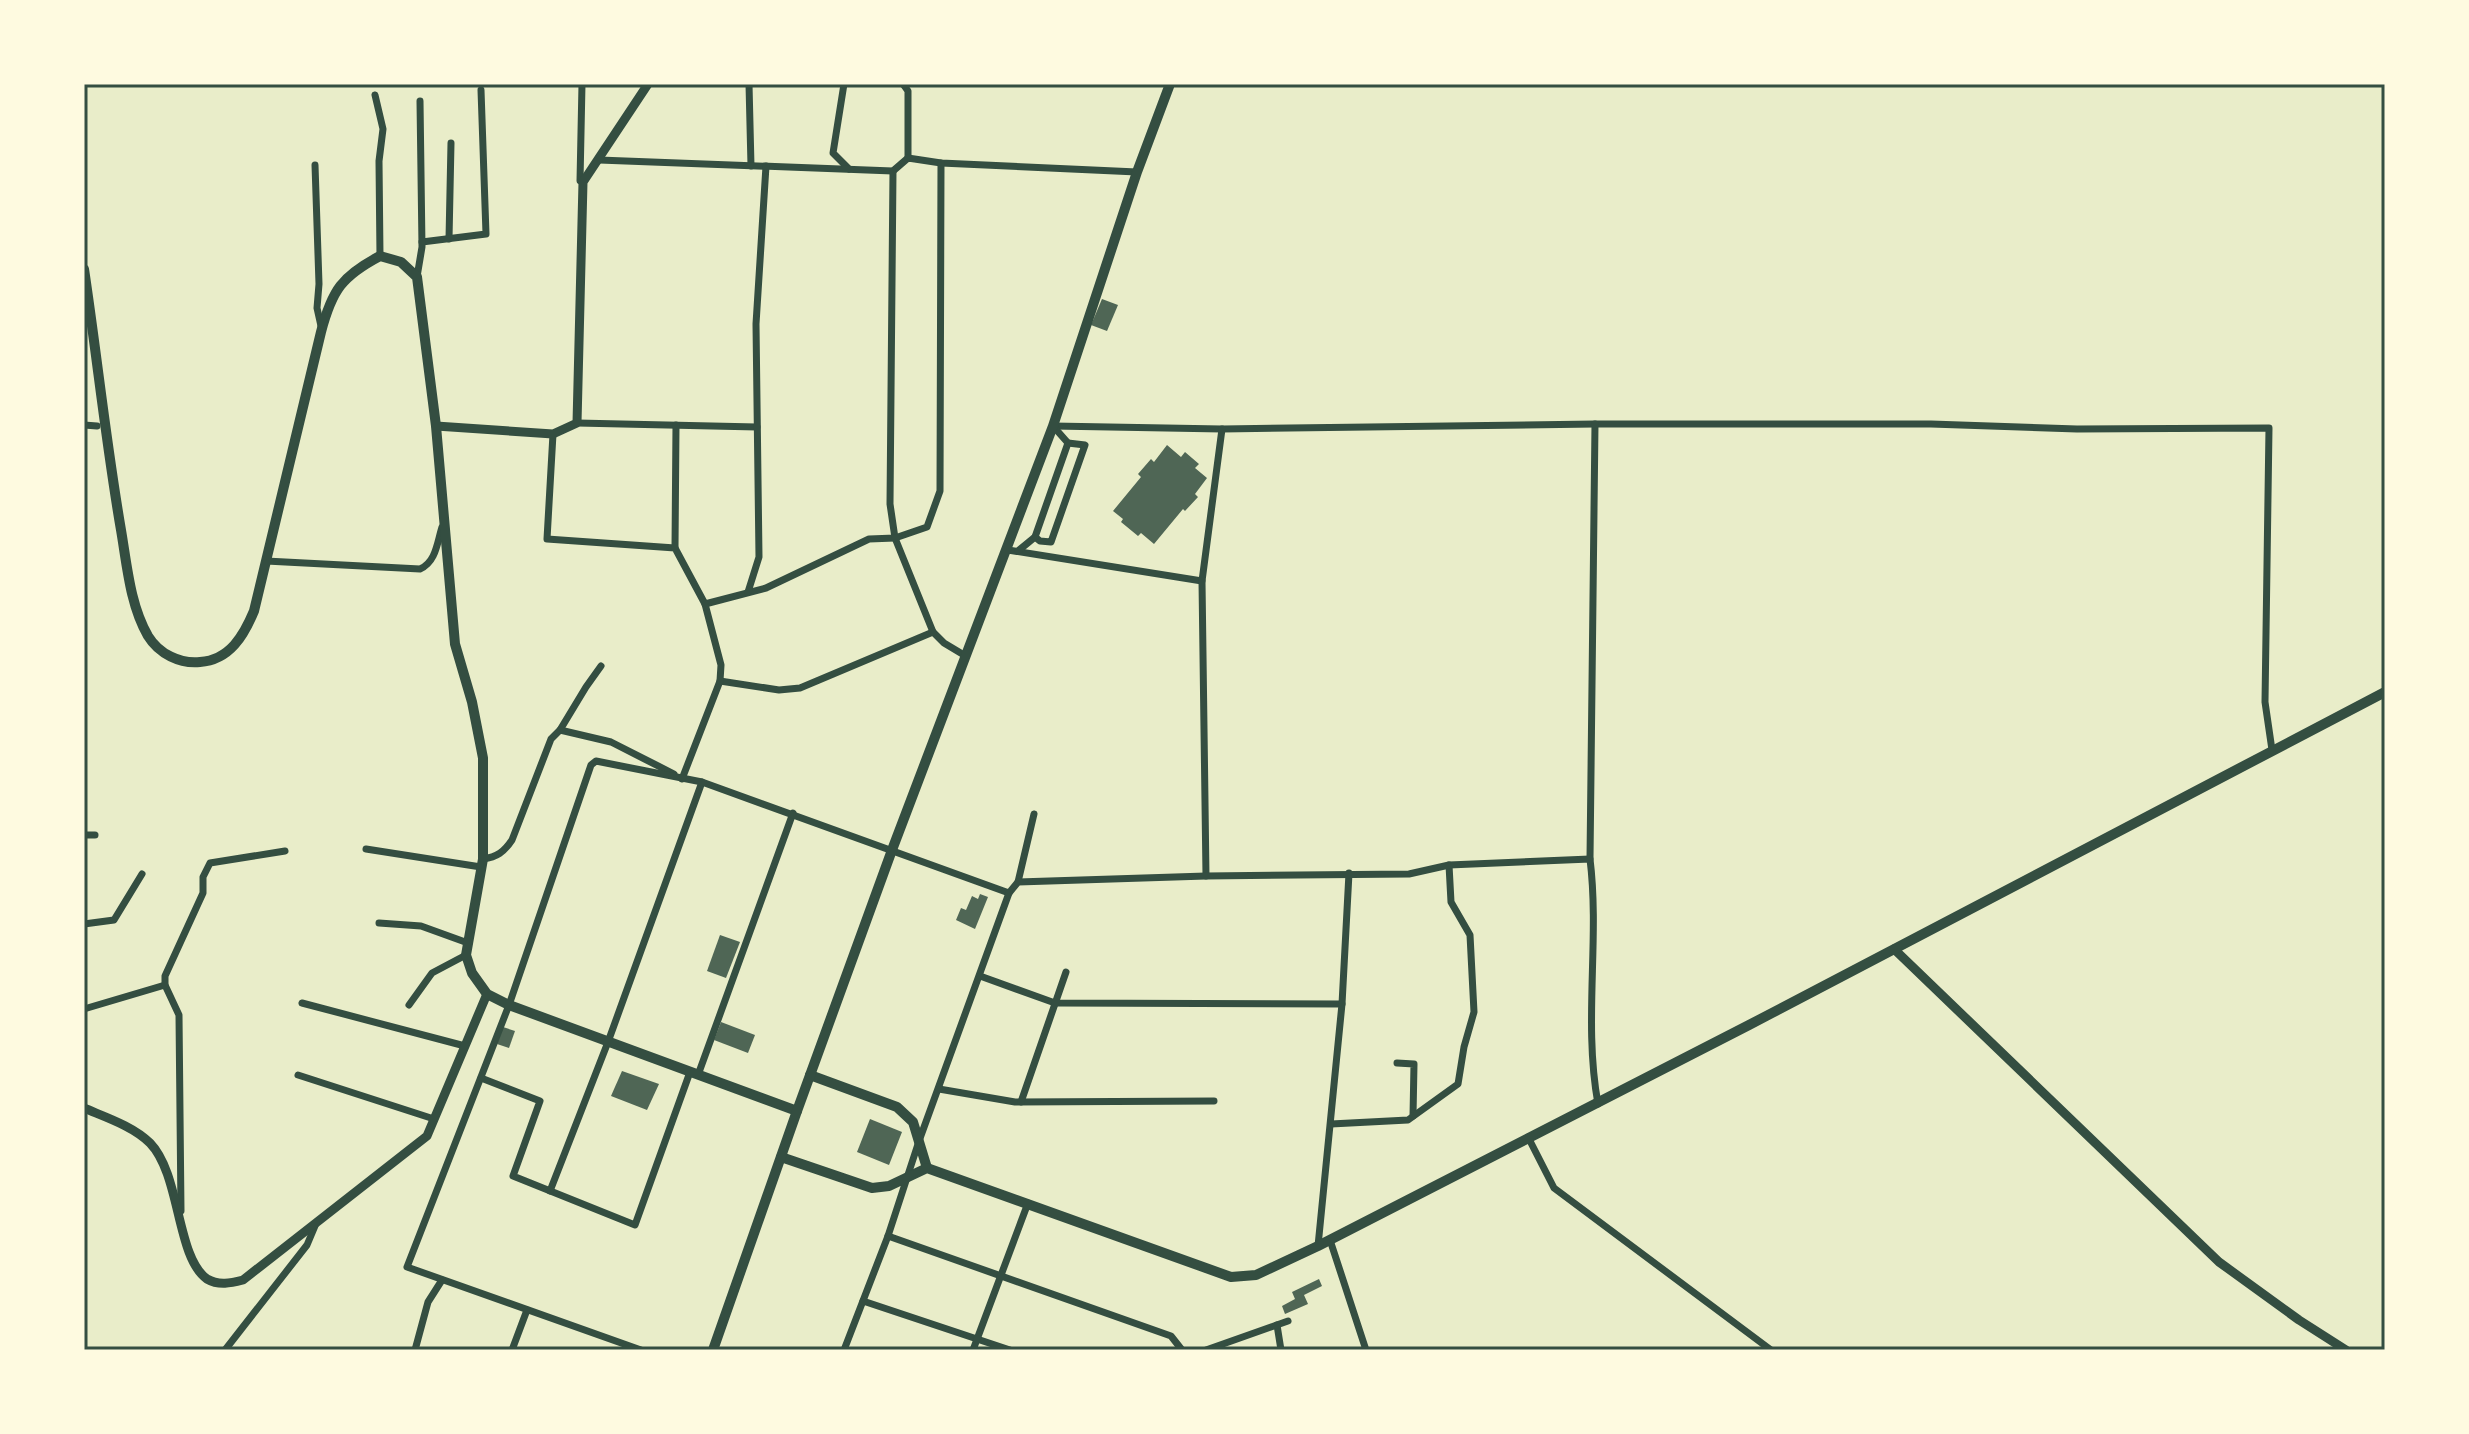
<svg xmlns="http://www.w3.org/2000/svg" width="2469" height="1434" font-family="'Sofia Sans Condensed',sans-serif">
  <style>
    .building { fill: #4f6655 }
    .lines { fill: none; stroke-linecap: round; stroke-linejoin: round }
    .minor { stroke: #344e41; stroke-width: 7 }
    .tertiary { stroke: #344e41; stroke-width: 9 }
    .secondary { stroke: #344e41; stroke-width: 10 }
    .neatline { fill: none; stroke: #344e41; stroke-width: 3 }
  </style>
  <rect width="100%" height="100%" fill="#e9edc9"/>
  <!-- building -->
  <g class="building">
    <path d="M1102 299 1118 305 1107 331 1091 325Z"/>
    <path d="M1167 445 1181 457 1185 452 1199 464 1195 468 1207 478 1195 494 1198 497 1185 511 1183 509 1154 544 1141 533 1138 536 1121 522 1123 519 1113 511 1141 477 1138 474 1151 459 1154 462Z"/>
    <path d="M980 894 988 897 975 929 956 920 961 908 966 910 972 896 978 899Z"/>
    <path d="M720 935 740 942 726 978 707 971Z"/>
    <path d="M721 1022 755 1035 748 1053 714 1040Z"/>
    <path d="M503 1027 515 1031 509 1048 497 1044Z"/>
    <path d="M622 1071 659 1084 647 1110 611 1096Z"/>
    <path d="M870 1119 902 1132 889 1165 857 1152Z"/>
    <path d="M1319 1279 1322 1286 1304 1295 1308 1304 1285 1314 1282 1306 1295 1299 1292 1292Z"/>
  </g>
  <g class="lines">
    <!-- minor -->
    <g class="minor">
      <path d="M582 84 580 181 583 182"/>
      <path d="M749 84 751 166"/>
      <path d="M844 84 833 153 849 169"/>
      <path d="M903 84 908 91V158"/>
      <path d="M375 95 383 129 379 161 380 256"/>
      <path d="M599 160 893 171 908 158 941 163 1137 172"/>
      <path d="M315 165 319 284 317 308 321 326"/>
      <path d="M893 171 890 504 895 538 933 632 944 643 964 655"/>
      <path d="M449 239 451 143"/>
      <path d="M422 242 486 234 481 90"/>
      <path d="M417 277 422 247 420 101"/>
      <path d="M577 423 757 427"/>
      <path d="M84 425 97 426"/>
      <path d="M1053 426 1222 429 1595 424H1931L2077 429 2269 428 2265 702 2272 750"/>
      <path d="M553 434 547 539 675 548 705 604 766 588 869 539 895 538 927 527 940 491 941 163"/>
      <path d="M1035 537 1040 541 1051 542 1085 445 1068 443"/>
      <path d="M675 548 676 425"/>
      <path d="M1008 550 1202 581"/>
      <path d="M1018 551 1035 537 1068 443 1053 426"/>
      <path d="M266 561 420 569C436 562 437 543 442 527"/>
      <path d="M748 592 759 557 756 324 766 166"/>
      <path d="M720 681 779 690 800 688 933 632"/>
      <path d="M560 730 586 687 601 666"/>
      <path d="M682 779 720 681 721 665 705 604"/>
      <path d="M84 835H95"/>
      <path d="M366 849 481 867"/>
      <path d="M483 859C497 857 504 852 512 840L551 739 560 730 611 742 674 774"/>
      <path d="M1590 859 1595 424"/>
      <path d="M1206 876 1202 581 1222 429"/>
      <path d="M1018 882 1034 814"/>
      <path d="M379 923 421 926 468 943"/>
      <path d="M84 924 114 920 142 874"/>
      <path d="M980 976 1055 1003 1342 1004"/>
      <path d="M302 1003 465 1046"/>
      <path d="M409 1005 432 973 466 955"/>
      <path d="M84 1009 165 985"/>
      <path d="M1397 1063 1414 1064 1413 1116"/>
      <path d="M298 1075 434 1119"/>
      <path d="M698 1075 793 813"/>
      <path d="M481 1078 540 1101 513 1176 635 1225 690 1072"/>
      <path d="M939 1089 1015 1102 1214 1101"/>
      <path d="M1021 1102 1066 972"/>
      <path d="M1331 1124 1408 1120 1458 1084 1464 1047 1474 1012 1470 935 1451 902 1449 865"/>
      <path d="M1528 1137 1554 1188 1771 1350"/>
      <path d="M550 1191 608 1042 702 782"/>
      <path d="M181 1211 179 1015 165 985V976L203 893V877L210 863 285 851"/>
      <path d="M888 1236 1171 1336 1182 1350"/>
      <path d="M1330 1240 1366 1350"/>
      <path d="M1318 1246 1342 1004 1349 873"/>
      <path d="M863 1301 1010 1350"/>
      <path d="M1277 1325 1281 1350"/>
      <path d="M225 1350 307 1245 315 1226"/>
      <path d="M415 1350 428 1302 442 1280"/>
      <path d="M512 1350 527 1310"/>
      <path d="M641 1350 407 1267 509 1005 591 765 596 761 702 782 1009 893 1018 882 1206 876 1409 874 1449 865 1590 859C1600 940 1583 1022 1598 1104"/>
      <path d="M844 1350 888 1236 919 1141 1009 893"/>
      <path d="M973 1350 1028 1203"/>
      <path d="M1206 1350 1288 1321"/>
    </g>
    <!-- tertiary -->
    <g class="tertiary">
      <path d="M436 426 553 434 577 423 583 182 648 84"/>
      <path d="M1894 949 2219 1262 2299 1320 2346 1350"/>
      <path d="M84 1108C105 1117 133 1126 150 1143 181 1175 176 1257 207 1279 219 1286 231 1283 243 1280L427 1136 487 994"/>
    </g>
    <!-- secondary -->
    <g class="secondary">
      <path d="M84 269C97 356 106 443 121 530 127 565 130 605 148 636 159 654 180 664 200 662 230 660 244 635 254 611L321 332C332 290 342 276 380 256L401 262 417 277 436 426 455 644 472 702 483 758V859L466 955 472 973 487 994 509 1005 797 1111"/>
      <path d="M810 1075 897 1107 913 1122 927 1168"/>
      <path d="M781 1157 872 1188 889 1186 927 1168 1231 1277 1256 1275 1318 1246 1749 1025 2385 692"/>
      <path d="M713 1350 797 1111 892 850 1053 426 1137 172 1170 84"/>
    </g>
  </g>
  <!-- border -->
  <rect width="2469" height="1434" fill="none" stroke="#fefae0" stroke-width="172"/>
  <rect x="86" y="86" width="2297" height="1262" class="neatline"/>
</svg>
